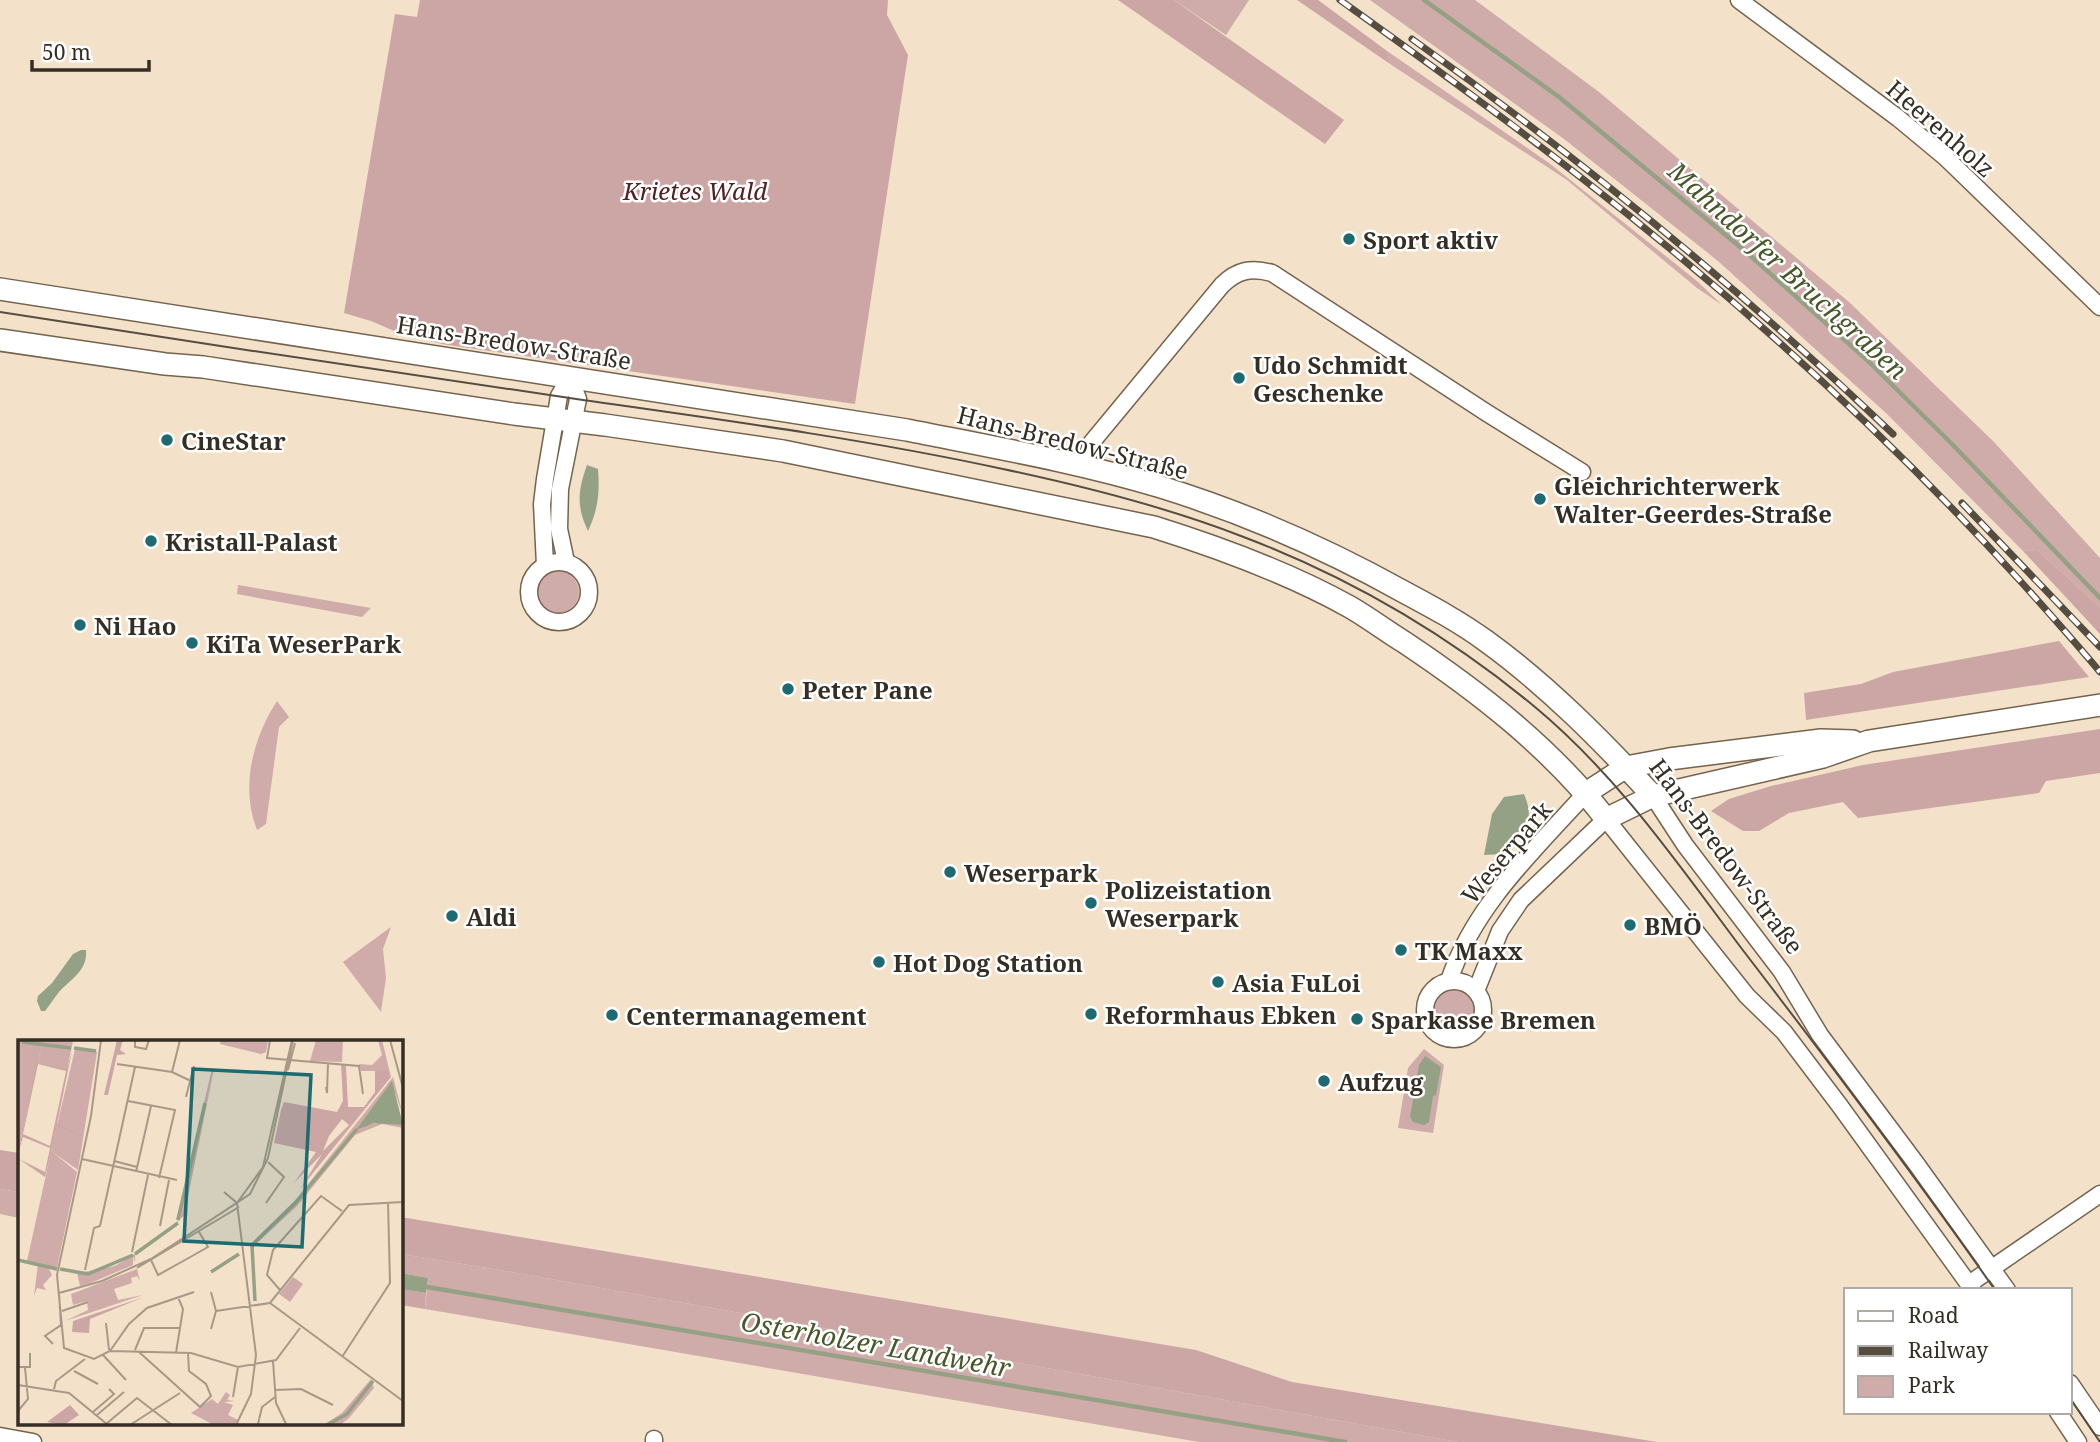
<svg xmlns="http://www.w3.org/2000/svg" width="2100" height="1442" font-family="'Noto Serif',serif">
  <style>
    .green { fill: #cfabaa }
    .forest { fill: #cba6a4 }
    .water { fill: #95a184 }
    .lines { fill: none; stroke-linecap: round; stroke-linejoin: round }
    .stream { stroke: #95a184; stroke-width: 4.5 }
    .minor-casing { stroke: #74634e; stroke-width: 19 }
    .secondary-casing { stroke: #74634e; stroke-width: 24 }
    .minor { stroke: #fff; stroke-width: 16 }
    .secondary { stroke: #fff; stroke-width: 21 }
    .tram { stroke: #564d41; stroke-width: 2 }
    .rail-casing { stroke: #564d41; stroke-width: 7 }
    .rail { stroke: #fff; stroke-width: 4.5; stroke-dasharray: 13; stroke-linecap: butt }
    .poi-dot { fill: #1e6a71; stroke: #fff; stroke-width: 2.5 }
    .labels { text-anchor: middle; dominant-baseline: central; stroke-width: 5; stroke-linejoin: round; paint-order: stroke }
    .street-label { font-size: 24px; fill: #352e24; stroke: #fff }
    .park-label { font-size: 24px; font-style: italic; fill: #522122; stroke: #fff }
    .poi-label { font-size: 24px; font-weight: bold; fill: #352e24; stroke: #fff; text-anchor: start }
    .water-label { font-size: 26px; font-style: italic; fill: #475829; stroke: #fff }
    .inset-river { fill: none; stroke: #95a184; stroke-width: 3.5 }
    .inset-road { fill: none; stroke: #a89987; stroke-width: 2 }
    .view { fill: #1e6a71; fill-opacity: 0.15; stroke: #1e6a71; stroke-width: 3.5 }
    .inset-edge { fill: none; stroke: #352e24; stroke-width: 3.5 }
  </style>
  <rect width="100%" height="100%" fill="#f4e1c9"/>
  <!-- green -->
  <g class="green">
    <path d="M1174 0H1249L1226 35Z"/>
    <path d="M1370 0H1475L1599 92 1849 302 1993 441 2100 558V607L2037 550 2023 551 1887 414 1718 261 1564 139Z"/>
    <path d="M1387 51 1549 163 1697 281 1722 305 1697 288 1567 180 1390 64Z"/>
    <circle cx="558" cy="592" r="21"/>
    <path d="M238 585 371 608 362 617 237 594Z"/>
    <path d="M277 701 289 717 279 727 266 824 257 830C240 787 253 738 277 701Z"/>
    <path d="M391 927 383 949 386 978 381 1012 343 962Z"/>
    <circle cx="1454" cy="1010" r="21"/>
    <path d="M1424 1049 1444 1065 1433 1133 1398 1128 1408 1068Z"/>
    <path d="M0 1189 19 1192V1218L0 1214Z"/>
    <path d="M401 1254 512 1272 1458 1442H1199L425 1309 428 1278 401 1273Z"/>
  </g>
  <!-- forest -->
  <g class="forest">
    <path d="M420 0H888L887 15 908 55 855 404 442 344 399 333 371 321 344 313 395 14 417 17Z"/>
    <path d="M1118 0H1174L1344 120 1325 144Z"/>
    <path d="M1297 0H1318L1387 51 1390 64Z"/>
    <path d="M2037 550 2100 607V634L2023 551Z"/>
    <path d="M2059 641 2089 677 1806 720 1804 693 1861 684 1893 672Z"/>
    <path d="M2100 729V773L2046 781 2039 793 1858 818 1843 802 1789 813 1759 831H1743L1711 811 1729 799 1771 786 1863 765Z"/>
    <path d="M0 1150 19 1153V1192L0 1189Z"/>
    <path d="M401 1217 1196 1350 1292 1382 1657 1442H1458L512 1272 401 1254Z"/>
    <path d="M401 1289 426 1293 425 1309 401 1305Z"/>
  </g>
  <!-- water -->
  <g class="water">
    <path d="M587 465 598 469C600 492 598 510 588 531 576 506 578 490 587 465Z"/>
    <path d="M1524 794C1537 825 1522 832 1503 854L1484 855 1492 814 1504 797Z"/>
    <path d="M81 950H86C88 970 71 979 59 992 54 998 50 1005 45 1011H41L37 1001 38 996 52 983 73 954Z"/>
    <path d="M1425 1056 1441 1067 1436 1095 1433 1096 1429 1122 1424 1125 1413 1122 1410 1117 1419 1065Z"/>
    <path d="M401 1273 428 1278 426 1293 401 1289Z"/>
  </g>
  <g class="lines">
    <!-- stream -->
    <g class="stream">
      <path d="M1424 0 1559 97 1745 251 1866 359 1953 445 2100 598"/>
      <path d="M421 1286 1345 1442"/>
    </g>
    <defs>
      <g id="minor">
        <path d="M1739 0 1898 118 1945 157 2100 307"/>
        <path d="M1084 467 1092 442 1222 285C1237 270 1252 267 1272 273L1487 413 1582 472"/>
        <circle cx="559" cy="592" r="30"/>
        <path d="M566 562 559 529 560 489 578 399 570 377"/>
        <path d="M545 565 542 504 545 479 559 396 570 377"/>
        <path d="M1653 796 1685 845 1782 972 1820 1035 1915 1162 2007 1290"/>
        <circle cx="1454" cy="1010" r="29"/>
        <path d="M1449 981C1473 907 1534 850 1586 793"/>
        <path d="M1476 991 1500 931 1521 900 1606 819 1747 996 1784 1032 1840 1106 1973 1290"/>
        <path d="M1969 1284 2100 1194"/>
        <path d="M2070 1383 2100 1427"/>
        <path d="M2058 1412 2078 1442"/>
        <path d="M0 1436 33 1442"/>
        <path d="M654 1442V1439"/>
      </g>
      <g id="secondary">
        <path d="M0 289 907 430C992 447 1078 462 1161 487 1245 513 1327 549 1404 592 1432 607 1460 622 1486 641 1547 685 1602 741 1653 796"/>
        <path d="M0 340 165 364 203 367 514 414 605 425 783 451 1154 527C1221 548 1289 573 1350 607 1369 618 1386 631 1404 642 1479 692 1551 748 1606 819L1653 796 1823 757 1869 741 2100 705"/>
        <path d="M1586 793 1626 767 1669 759 1821 740 1853 741"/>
      </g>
    </defs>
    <!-- minor casing -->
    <use href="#minor" class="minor-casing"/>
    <!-- secondary casing -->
    <use href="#secondary" class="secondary-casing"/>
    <!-- minor -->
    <use href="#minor" class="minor"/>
    <!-- secondary -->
    <use href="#secondary" class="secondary"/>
    <!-- tram -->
    <g class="tram">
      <path d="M0 312C194 342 389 372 583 400 724 420 864 439 1003 469 1083 486 1164 506 1241 536 1347 576 1448 635 1535 707 1618 776 1678 864 1742 949 1828 1061 1914 1174 1995 1290"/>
      <path d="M2070 1398 2100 1442"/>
    </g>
    <defs>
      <g id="rail">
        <path d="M1340 0C1421 58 1501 115 1579 176 1738 299 1888 435 2023 584 2049 613 2075 642 2100 672"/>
        <path d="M1412 39C1582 160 1742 290 1893 434"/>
        <path d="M1962 503 2100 647"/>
      </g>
    </defs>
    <!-- rail casing -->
    <use href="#rail" class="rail-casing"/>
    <!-- rail -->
    <use href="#rail" class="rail"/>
  </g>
  <!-- markers -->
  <g class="poi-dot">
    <circle cx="1349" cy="239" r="7"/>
    <circle cx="1239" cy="378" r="7"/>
    <circle cx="167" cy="440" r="7"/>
    <circle cx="1540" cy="499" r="7"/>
    <circle cx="151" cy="541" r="7"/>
    <circle cx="80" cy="625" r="7"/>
    <circle cx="192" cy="643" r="7"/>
    <circle cx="788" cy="689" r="7"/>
    <circle cx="950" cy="872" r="7"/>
    <circle cx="1091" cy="903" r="7"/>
    <circle cx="452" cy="916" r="7"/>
    <circle cx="1630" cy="925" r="7"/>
    <circle cx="1401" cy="950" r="7"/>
    <circle cx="879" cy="962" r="7"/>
    <circle cx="1218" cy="982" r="7"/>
    <circle cx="1091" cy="1014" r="7"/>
    <circle cx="612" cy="1015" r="7"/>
    <circle cx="1357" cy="1019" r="7"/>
    <circle cx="1324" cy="1081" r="7"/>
  </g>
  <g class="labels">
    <!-- street labels -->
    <g class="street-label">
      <text transform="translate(1941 128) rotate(41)">Heerenholz</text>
      <text transform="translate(514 342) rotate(9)">Hans-Bredow-Straße</text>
      <text transform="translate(1073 442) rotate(14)">Hans-Bredow-Straße</text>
      <text transform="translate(1506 852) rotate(-50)">Weserpark</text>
      <text transform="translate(1727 856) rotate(53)">Hans-Bredow-Straße</text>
    </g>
    <!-- park labels -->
    <g class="park-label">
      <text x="695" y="190">Krietes Wald</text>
    </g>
    <!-- poi labels -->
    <g class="poi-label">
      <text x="1363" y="239">Sport aktiv</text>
      <text x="1253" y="364">Udo Schmidt<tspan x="1253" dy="28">Geschenke</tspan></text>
      <text x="181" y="440">CineStar</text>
      <text x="1554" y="485">Gleichrichterwerk<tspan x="1554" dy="28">Walter-Geerdes-Straße</tspan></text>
      <text x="165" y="541">Kristall-Palast</text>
      <text x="94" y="625">Ni Hao</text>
      <text x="206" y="643">KiTa WeserPark</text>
      <text x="802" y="689">Peter Pane</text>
      <text x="964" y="872">Weserpark</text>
      <text x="1105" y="889">Polizeistation<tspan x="1105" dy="28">Weserpark</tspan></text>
      <text x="466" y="916">Aldi</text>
      <text x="1644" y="925">BMÖ</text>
      <text x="1415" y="950">TK Maxx</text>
      <text x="893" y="962">Hot Dog Station</text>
      <text x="1232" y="982">Asia FuLoi</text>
      <text x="1105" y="1014">Reformhaus Ebken</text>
      <text x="626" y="1015">Centermanagement</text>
      <text x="1371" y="1019">Sparkasse Bremen</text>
      <text x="1338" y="1081">Aufzug</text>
    </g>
    <!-- water labels -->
    <g class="water-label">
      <text transform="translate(1788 270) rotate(42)">Mahndorfer Bruchgraben</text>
      <text transform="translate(876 1344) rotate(10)">Osterholzer Landwehr</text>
    </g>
  </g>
  <!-- overview -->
  <g transform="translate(18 1040)">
    <rect width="385" height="385" fill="#f4e1c9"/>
    <path d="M0 0 55 1 49 30 20 23 23 7 0 113ZM203 0H250L248 12 243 14 202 4ZM298 0H325L324 22 292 21ZM360 0H364L373 37 369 31H343L341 24 354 25 364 15ZM57 9 79 12 60 130 33 111ZM194 29H196L162 180H158ZM375 37 385 75 374 45 340 89 349 84 379 81 385 88 364 84 337 95 279 166 236 206V263L233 206 275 163ZM33 112 59 132 39 228 30 227 34 235 25 245 28 250 19 248 16 256 20 224 9 221ZM115 215V225L70 244 62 246 59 233 51 235 97 226ZM119 229 122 241 119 236 113 238 114 243 96 249 100 260 125 255 47 281 70 270 69 261 55 265 53 254ZM275 237 285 244 272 262 261 254ZM353 339 356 348 331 378 322 385H305L324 373ZM208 352 212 355 209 360 217 361 206 362 215 365 210 375 220 380 216 385H196L173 373 194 359 200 364Z" fill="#cfabaa"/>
    <path d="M99 0H105L102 10 108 14 99 15 90 55H86ZM22 7 20 23 49 29 54 11 39 84 67 97 39 86 33 111 59 132 33 113 27 137 1 119 27 132 32 108 5 97 0 114ZM20 24 48 31 32 106 5 94ZM323 24 328 26 330 67H346L357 52V30H369L373 37 282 149 304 114 276 143 298 112 256 103 263 70 266 62 319 72 325 61ZM324 79 331 85 305 111 311 96ZM196 29 166 176 117 215V223L115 215 162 180ZM126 257 72 279 71 293 54 292 55 281ZM52 365 61 375 46 385 29 382Z" fill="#cba6a4" fill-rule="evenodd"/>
    <path d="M374 41 385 85 356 83 338 90Z" fill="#95a184"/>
    <path class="inset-river" d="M4 2 53 8M56 8 78 11M160 180 187 63M117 214 160 183M0 220 39 229M42 229 70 234 115 215M193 232 221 214M237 261 234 205 278 162 339 89M309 385 329 374 355 341"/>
    <path class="inset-road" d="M83 0 73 76 39 235 46 308 76 319 92 311 111 284 129 268 176 252M117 0V7L128 9 131 0M252 0 249 18 341 26 345 54M372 0 385 48M99 24 154 32 173 41M270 30 277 3M154 32 162 0M308 47 309 53 310 23M168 57 176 26M110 61 157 70 141 138M64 119 159 140M96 121 119 127M118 132 133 66M206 152 219 163 119 228 221 167M248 163 266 137 250 122M142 186 151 140M114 212 130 135M133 220 140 235 167 220 190 207 181 192M67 230 76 188 82 186 117 27M262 250 249 235 255 210 303 156 324 171M252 263 385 361M44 271 70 262M198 271 252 263 331 165 385 162M88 283 91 310M193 289 198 271 193 252M35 304 27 296 43 285 41 253 84 241 135 218 232 154 250 118 275 0M117 310 126 288H162M92 311 173 313 220 327 258 320 282 288M121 312 182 367 193 356 188 344 171 331 170 313M158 313 165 269 160 257M85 315 108 340M324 317 372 243 370 162M255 321 258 363 268 384M0 327H12V313M56 331 80 344M0 345 51 353 90 385M36 349 38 341 67 319M257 350 283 349 315 365M215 357 220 327M0 371 10 359 7 328M75 372 96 354 91 349M79 375 106 352M88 384 119 358 154 385M240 384 244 367 257 357M112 385 162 353M218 385 233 354 238 315 219 163 245 127 274 0"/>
    <path class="view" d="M175 29 293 35 284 207 166 201Z"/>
    <rect width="385" height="385" class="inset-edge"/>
  </g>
  <!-- legend -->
  <rect x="1844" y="1288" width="228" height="126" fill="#ffffff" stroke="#aeaba7" stroke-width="2"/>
  <rect x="1858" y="1311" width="35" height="10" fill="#ffffff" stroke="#aeaba7" stroke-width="2"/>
  <text x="1908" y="1323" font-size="21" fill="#352e24">Road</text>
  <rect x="1858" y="1346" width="35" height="10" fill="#564d41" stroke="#aeaba7" stroke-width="2"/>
  <text x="1908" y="1358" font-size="21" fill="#352e24">Railway</text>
  <rect x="1858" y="1376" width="35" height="21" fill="#cfabaa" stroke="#aeaba7" stroke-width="2"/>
  <text x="1908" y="1393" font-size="21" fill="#352e24">Park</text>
  <!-- scale -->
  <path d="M32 60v10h117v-10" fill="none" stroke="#352e24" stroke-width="3.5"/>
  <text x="42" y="60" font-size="21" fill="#352e24" stroke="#ffffff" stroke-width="5" paint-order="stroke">50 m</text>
</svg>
